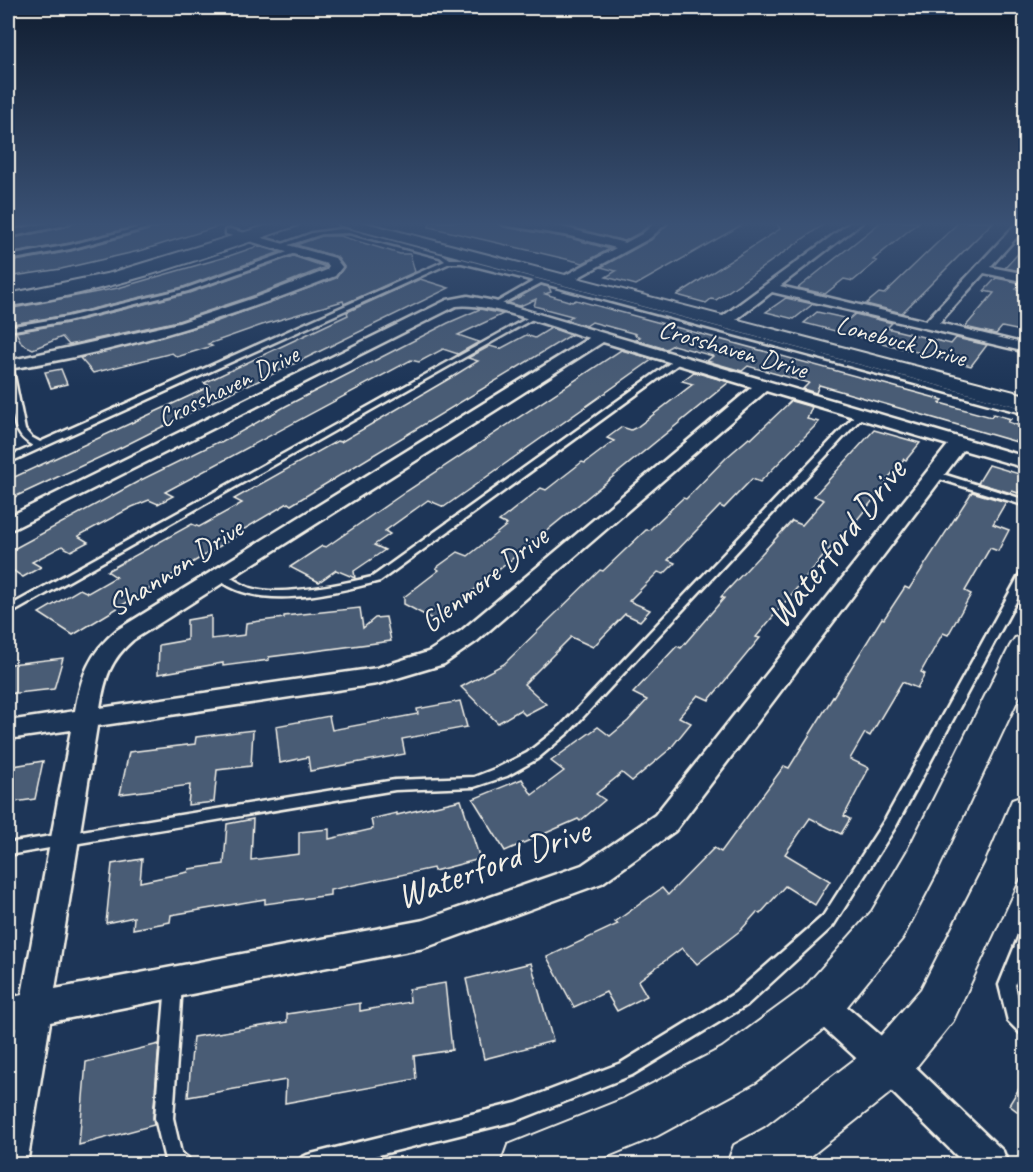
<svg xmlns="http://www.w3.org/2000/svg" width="1033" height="1172" font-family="Caveat,sans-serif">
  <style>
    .building { fill: #485b74; stroke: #f4f1e8; stroke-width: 1.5 }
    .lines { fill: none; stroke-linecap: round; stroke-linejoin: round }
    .lane-casing { stroke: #f4f1e8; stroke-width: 5 }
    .street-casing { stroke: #f4f1e8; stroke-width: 5 }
    .secondary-casing { stroke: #f4f1e8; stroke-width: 4 }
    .lane { fill: #1d3557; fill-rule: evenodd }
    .street { fill: #1d3557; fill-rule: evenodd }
    .secondary { fill: #1d3557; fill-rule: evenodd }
    .labels { text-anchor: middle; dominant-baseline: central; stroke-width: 4.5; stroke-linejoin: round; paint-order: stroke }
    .far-street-label { font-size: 26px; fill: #f4f1e8; stroke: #1d3557 }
    .street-label { font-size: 30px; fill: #f4f1e8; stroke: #1d3557 }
    .near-street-label { font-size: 36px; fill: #f4f1e8; stroke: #1d3557 }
  </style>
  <rect width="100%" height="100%" fill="#1d3557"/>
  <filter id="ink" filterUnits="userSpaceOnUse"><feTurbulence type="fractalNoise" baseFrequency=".0167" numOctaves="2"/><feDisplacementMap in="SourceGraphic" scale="12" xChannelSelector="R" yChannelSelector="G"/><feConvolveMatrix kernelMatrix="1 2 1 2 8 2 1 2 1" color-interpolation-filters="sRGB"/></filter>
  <g filter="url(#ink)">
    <!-- building -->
    <g class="building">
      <path d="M73 222H154L70 243 8 254V239L65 227Z"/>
      <path d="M171 222H226V224L143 250 61 269 14 276 10 262 71 251 170 224Z"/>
      <path d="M430 222H496L504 227 570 238 610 249 583 263 429 227Z"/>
      <path d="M542 222H653L641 232 625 241Z"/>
      <path d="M670 222H747L636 285 606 277 616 271 601 267 651 240Z"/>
      <path d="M776 222H827L716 300 711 299 706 303 677 295 780 229Z"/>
      <path d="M881 222H919L873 260 877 261 853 281 844 279 825 294 798 288Z"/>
      <path d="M959 222H993L902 313 866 304 879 293 884 294Z"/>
      <path d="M322 236H340L400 254H410L415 272 344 304 343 301 262 325 208 344 212 346 177 357 172 353 93 373 80 358 215 322 336 278 344 267 337 257 296 245Z"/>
      <path d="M1026 245V272L1005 268Z"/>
      <path d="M258 246 280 252 183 287 67 315 12 324 8 315V309L118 288 229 256Z"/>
      <path d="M293 256 326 267 256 295 178 321 69 345 62 337 33 349 22 344 16 332 68 323 189 293Z"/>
      <path d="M996 278 1021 283 1016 289 1026 291V332L1002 327 996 334 965 327 994 293 984 291Z"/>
      <path d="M420 279 449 288 308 357 248 386 245 385 122 447 8 500V480L196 393 210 386 204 383 348 315 347 312Z"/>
      <path d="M541 285 549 287 551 292 545 294 572 302 576 300 943 400 940 403 991 417 993 414 1011 419 1008 422 1026 428 1017 442 819 385 816 393 803 389 809 383 748 366 742 371 707 361 713 356 673 345 666 349 635 340 640 337 635 335 636 334 592 322 586 326 566 320 572 316 534 306 536 299 520 306 508 303Z"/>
      <path d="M786 298 813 304 794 319 766 312Z"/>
      <path d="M480 309 503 314 458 335 479 342 458 354 443 349 419 362 411 360 165 492 173 496 158 504 149 500 132 507 78 536 88 542 71 551 62 546 32 562 41 567 23 577 8 567V552L141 480 218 442 221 443 286 406 448 323Z"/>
      <path d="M817 312 849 319 855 314 892 323 887 328 951 344 956 338 987 345 971 366 804 323Z"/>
      <path d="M551 328 571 335 291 505 288 503 241 531 243 532 73 635 39 613 80 589 88 593 116 577 107 571 192 524 199 527 242 503 234 499 337 441 341 442 452 377 478 361 468 358 490 346 500 349 526 335 535 338Z"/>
      <path d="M621 350 653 359 444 507 428 500 385 531 390 534 374 545 385 550 354 571 355 578 336 570 319 582 290 567 322 546 326 547 407 491Z"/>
      <path d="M61 369 67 384 51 388 45 372Z"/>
      <path d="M694 372 729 382 436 621 404 604V597L439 570 436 568 458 552 468 556 507 525 499 521 541 488 546 490 582 462 585 463 614 441 607 438 622 427 631 430 637 427 693 384 682 381Z"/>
      <path d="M791 401 812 407 807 419 819 422 760 482 752 479 724 508 720 506 668 560 675 563 664 574 658 572 629 601 650 610 640 621 625 614 593 647 571 637 524 684 546 704 525 715 520 710 498 723 461 687 504 664 600 570 603 571 646 530H649L683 498 686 499 727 457 749 438 751 439Z"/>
      <path d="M874 430 920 443 906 460 904 459 885 482 887 483 834 548 831 547 756 637 760 638 709 700 698 695 679 717 691 723 670 749 632 781 622 773 596 794 605 800 580 821 578 819 505 851 473 799 522 779 532 795 564 771 551 761 598 727 610 736 628 721 647 700 633 693 677 646 681 648 724 598 721 597 792 521 802 525 824 500 814 496Z"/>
      <path d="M989 465 1026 476V481L1018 493 1012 491 1011 493 978 483Z"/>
      <path d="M972 492 1006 502 993 524 1009 530 998 551 990 548 965 591 971 594 948 635 943 633 921 672 925 674 917 688 902 682 870 736 865 733 850 759 869 768 844 816 850 819 841 834 810 818 785 854 830 881 815 905 785 886 760 914 757 912 741 930 697 964 682 948 638 981 647 996 617 1011 606 992 574 1007 547 957 618 924 615 922 662 888 668 895 714 848 721 852 784 766 789 768 882 618 884 619 905 587 909 589Z"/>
      <path d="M360 608 363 628 375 618 386 617 391 641 269 657V660L223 666V663L158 674 159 645 187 640V620L211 616V639L245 635 246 623 284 618V616Z"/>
      <path d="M63 658 54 689 8 694V673L11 664Z"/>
      <path d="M460 701 467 727 402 739 405 754 310 771 308 757 280 763 276 726 329 716 332 730 418 714 417 709Z"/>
      <path d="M253 730 251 766 217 770 214 802 188 805 190 785 120 794 129 752 195 744 196 737Z"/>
      <path d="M43 761 35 799 8 803V767Z"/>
      <path d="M461 800 480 859 434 871 433 868 330 890V895L265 904V899L171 915 170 922 133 929 134 917 106 923 112 864 142 859 140 882 188 872 189 869 224 864 227 824 253 819 251 860 299 854V832L329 829V839L373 829 371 819 397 813V815Z"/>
      <path d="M531 963 553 1041 484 1059 466 979Z"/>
      <path d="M445 983 452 1050 414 1056 416 1079 285 1103 286 1080 188 1097 193 1037 287 1022V1014L360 1003V1011L410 1002 409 989Z"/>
      <path d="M159 1044 153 1118 154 1125 79 1145 86 1062Z"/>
      <path d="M1026 1077V1118L1009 1105Z"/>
    </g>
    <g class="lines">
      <defs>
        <g id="lane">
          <path d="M161 222H169L70 249 8 260V256L70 245Z"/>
          <path d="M340 229 351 230 444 255 450 259H462L542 280 1026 409V414L541 283 496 307H492V305L534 281 462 263H450L8 463V457L33 446C27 442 22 439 19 433 11 423 8 377 8 363L12 365 25 430 31 437 40 442 445 261 440 257 349 233 322 234 282 247 277 246 312 233Z"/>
          <path d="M296 249 299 251 298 252 188 291 67 321 8 331V327L67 317 184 289Z"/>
          <path d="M531 316 536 317 12 613 8 614V607Z"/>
          <path d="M677 358 684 360 380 581C334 593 253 613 215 576L220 573C231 576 239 584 250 588 279 597 342 584 372 577Z"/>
          <path d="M859 411H865L866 413 569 732 537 759 507 776 474 787 395 790 8 855V843L395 780 474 777 497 768 527 753 561 726Z"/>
          <path d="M1023 447H1026V457L1022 463H1016L1015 461Z"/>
          <path d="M936 472 1026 500V506L933 477 932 475Z"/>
          <path d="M1026 569V583L896 826 833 926 747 1005 632 1075 516 1121 342 1164H298L301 1158 307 1155 516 1103 621 1063 735 993 823 916 886 818 1021 572Z"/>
          <path d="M1026 929V957L1015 985 1021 1011 1026 1015V1035L1020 1033 1008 1021 999 985 1021 931Z"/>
          <path d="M174 976 180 979 182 984 173 1118 181 1153 188 1158 191 1164H166L155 1118 166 984 168 979Z"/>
        </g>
        <g id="street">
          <path d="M51 222H71L65 225 8 237V231Z"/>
          <path d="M498 222C539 218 585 233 625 243L642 234 656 222H668L650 238 566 284 560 280 562 277 616 248 570 236 504 225Z"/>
          <path d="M851 222H863L780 286 926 321 1018 222H1026V227L990 267 1026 274V282L984 273 939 323 1026 344V352L772 292 729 325H719L717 322 719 319Z"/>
          <path d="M230 229 335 258 342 267 335 276C229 318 121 352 8 369V361L179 323 257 297 327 270 329 267 327 264 226 234V230Z"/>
          <path d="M468 296 494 301 1026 457V468L963 450 675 831 602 883 424 948 50 1022 27 1164H8V1073L16 1028 8 1030V998L22 995 71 730 8 739V721L75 711C81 677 89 653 117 630L589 338C557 329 486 301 456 306L15 528 8 530V517L447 300ZM603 342 752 387 461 631 428 652 377 668 100 708C105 678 110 660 133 640ZM766 391 948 445 655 815 582 865 424 920 55 989 97 726 377 684 444 664 477 641Z"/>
          <path d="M820 988 831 993 900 1052 1003 1151 1008 1164H965L876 1076 809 1015 804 1004 809 993Z"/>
        </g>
        <g id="secondary">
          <path d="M278 222H300L298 225C204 258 107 293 8 306V294L111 273Z"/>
          <path d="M337 222H362L1026 395V409L339 225Z"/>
          <path d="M1026 635V682L936 874 902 939 836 1020 756 1082 657 1136 589 1164H501L508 1145 623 1099 722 1048 804 988 872 911 908 850 1010 646 1015 638Z"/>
          <path d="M1026 795 1024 868 953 1021 905 1081 801 1164H727L734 1145 765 1128 871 1047 921 989 985 864 1012 800Z"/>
        </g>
      </defs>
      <!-- lane casing -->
      <use href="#lane" class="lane-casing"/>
      <!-- street casing -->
      <use href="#street" class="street-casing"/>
      <!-- secondary casing -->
      <use href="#secondary" class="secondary-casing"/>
      <!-- lane -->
      <use href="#lane" class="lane"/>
      <!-- street -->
      <use href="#street" class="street"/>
      <!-- secondary -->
      <use href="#secondary" class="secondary"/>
    </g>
  </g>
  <!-- sky -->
  <linearGradient id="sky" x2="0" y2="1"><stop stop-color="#101d30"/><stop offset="0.58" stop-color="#3a5174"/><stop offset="1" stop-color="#3a5174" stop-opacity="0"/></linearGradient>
  <rect width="1033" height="386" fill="url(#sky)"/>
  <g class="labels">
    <!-- far-street labels -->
    <g class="far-street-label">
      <text transform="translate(901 341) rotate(15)">Lonebuck Drive</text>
      <text transform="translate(733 349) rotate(16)">Crosshaven Drive</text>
      <text transform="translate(228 386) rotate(-26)">Crosshaven Drive</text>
    </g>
    <!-- street labels -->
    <g class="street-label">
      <text transform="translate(175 567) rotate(-33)">Shannon Drive</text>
      <text transform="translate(484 579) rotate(-38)">Glenmore Drive</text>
    </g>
    <!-- near-street labels -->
    <g class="near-street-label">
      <text transform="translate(836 543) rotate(-52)">Waterford Drive</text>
      <text transform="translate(493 863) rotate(-20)">Waterford Drive</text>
    </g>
  </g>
  <!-- margin -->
  <rect width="1033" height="1172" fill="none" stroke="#1d3557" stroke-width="30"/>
  <rect x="15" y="15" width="1003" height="1142" fill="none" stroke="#f4f1e8" stroke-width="2" filter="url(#ink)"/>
</svg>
